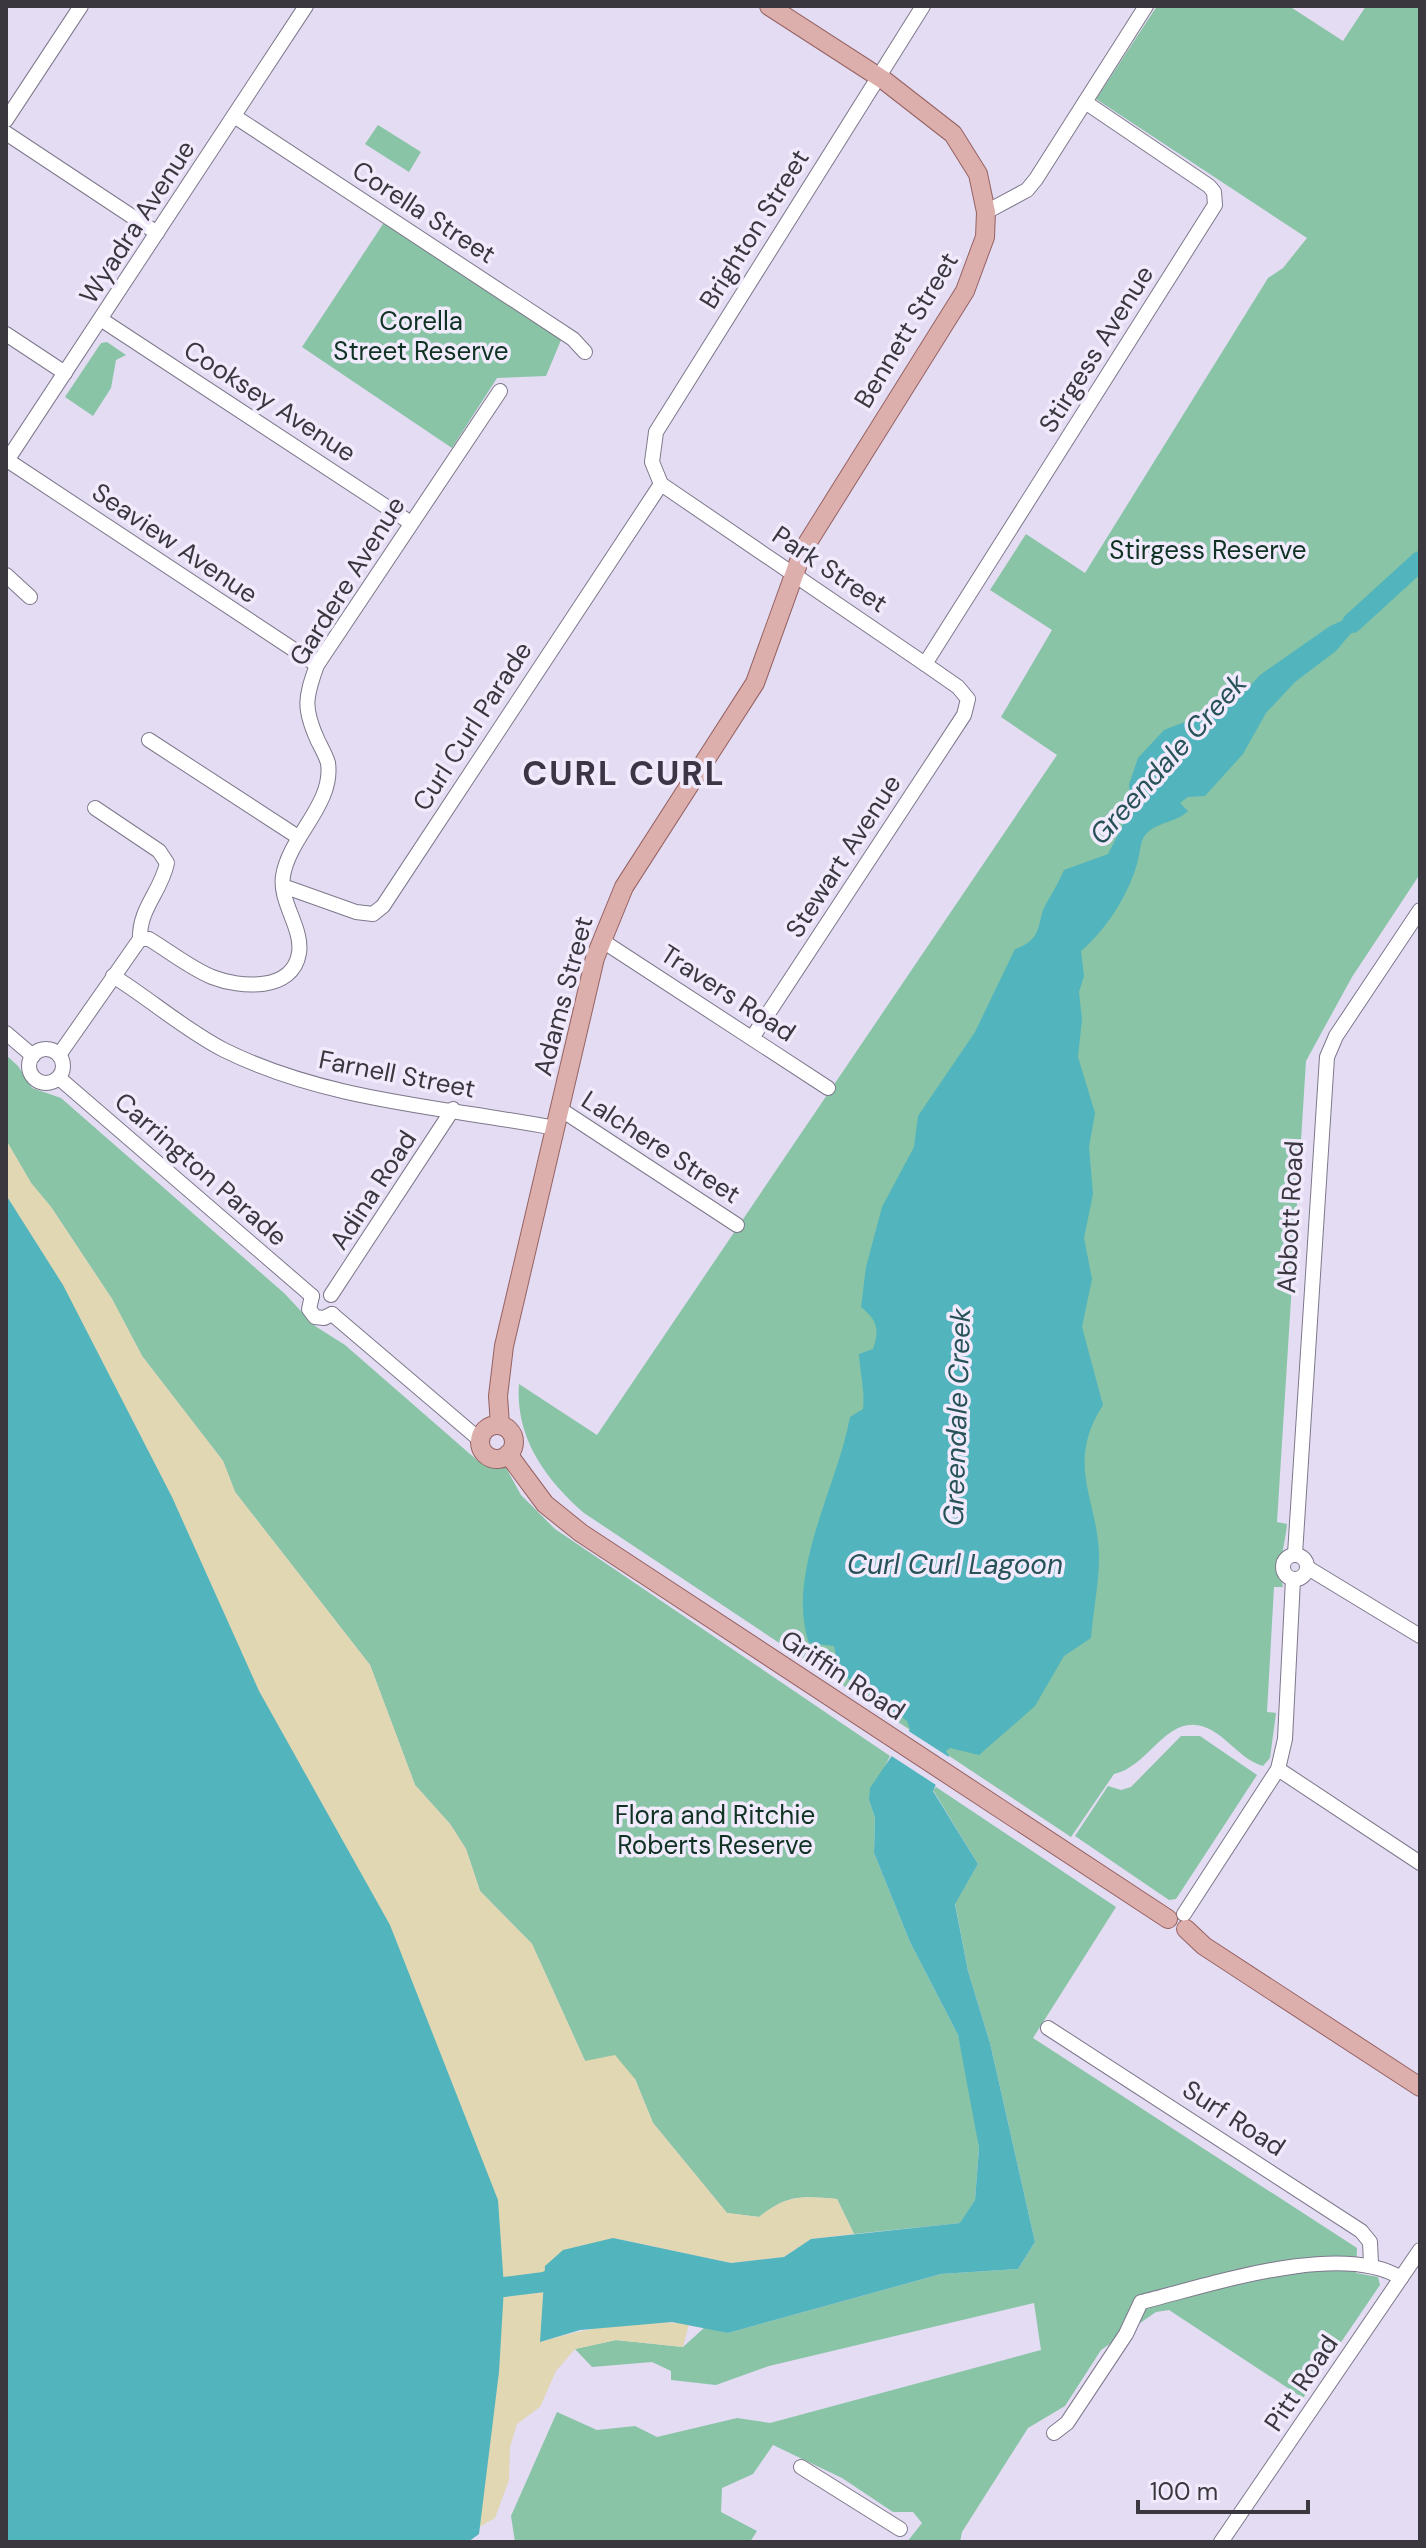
<svg xmlns="http://www.w3.org/2000/svg" width="1426" height="2548" font-family="'DM Sans',sans-serif">
  <style>
    .green { fill: #89c4a7 }
    .sand { fill: #e1d7b2 }
    .water { fill: #52b4bd }
    .pier { fill: #e3dcf2 }
    .lines { fill: none; stroke-linecap: round; stroke-linejoin: round }
    .river { stroke: #52b4bd; stroke-width: 20 }
    .minor-casing { stroke: #7e788c; stroke-width: 16 }
    .major-casing { stroke: #956262; stroke-width: 20 }
    .minor { stroke: #fff; stroke-width: 14 }
    .major { stroke: #ddafac; stroke-width: 18 }
    .labels { text-anchor: middle; dominant-baseline: central; stroke-width: 7; stroke-linejoin: round; paint-order: stroke }
    .street-label { font-size: 26px; fill: #3a373f; stroke: #f0eafc }
    .park-label { font-size: 26px; fill: #0f3223; stroke: #f0eafc }
    .water-label { font-size: 28px; font-style: italic; fill: #275257; stroke: #f0eafc }
    .district-label { font-size: 34px; font-weight: bold; letter-spacing: 2px; fill: #3b3546; stroke: #f0eafc }
  </style>
  <rect width="100%" height="100%" fill="#e3dcf2"/>
  <!-- green -->
  <g class="green">
    <path d="M1157 6H1289L1343 41 1366 6H1420V874L1352 977 1306 1061 1277 1522 1287 1524C1285 1547 1277 1564 1283 1587H1274L1267 1712 1276 1713 1270 1758 1263 1766C1240 1759 1228 1737 1207 1728 1167 1711 1151 1766 1114 1774L1071 1837 584 1513C545 1479 515 1437 519 1384L597 1435 1057 755 1001 717 1052 630 990 590 1026 534 1085 573 1268 278 1283 268 1307 238 1096 99Z"/>
    <path d="M378 125 421 152 409 172 365 144Z"/>
    <path d="M385 221 561 340 546 376 497 378 452 448 302 347Z"/>
    <path d="M107 342 126 355 116 360 111 388 93 416 65 397 101 343Z"/>
    <path d="M6 1055 18 1066 32 1088 61 1098 284 1293 315 1326 345 1345 478 1461 506 1468 521 1495 555 1529 890 1756 869 1800 875 1818 874 1853 910 1942 958 2035 972 2101 979 2148 975 2200 961 2223 854 2234 837 2199C802 2196 788 2194 759 2217L727 2213 653 2123 635 2079 585 2061 532 1944 480 1891 466 1849 450 1824 415 1785 370 1665 235 1492 223 1461 142 1356 112 1299 51 1207 31 1183 6 1140Z"/>
    <path d="M1181 1736H1200L1257 1775 1176 1899 1169 1900 1075 1836 1108 1786 1121 1790 1131 1787Z"/>
    <path d="M936 1787 1116 1907 1033 2038 1357 2248 1356 2273 1378 2277 1380 2285 1303 2398 1169 2310 1156 2312 1101 2350 1065 2406 1028 2428 962 2532 960 2542H907L922 2523 913 2512H893L842 2478 773 2445 753 2474 722 2488 721 2512 757 2531 750 2542H515L511 2516 557 2412 597 2430 635 2426 657 2437 737 2418 770 2423 1041 2350 1034 2303 769 2366 716 2385 671 2380V2371L652 2362 592 2367 575 2349 616 2340 683 2347 705 2327 728 2333 941 2274 1018 2269 1035 2242 990 2043 968 1971 955 1903 978 1864 933 1790Z"/>
  </g>
  <!-- sand -->
  <path class="sand" d="M6 1140 31 1183 51 1207 112 1299 142 1356 223 1461 235 1492 370 1665 415 1785 450 1824 466 1849 480 1891 532 1944 585 2061 615 2055 635 2079 653 2123 727 2213 759 2217C788 2194 802 2196 837 2199L854 2234 811 2239 784 2257 731 2263 613 2238 540 2342C586 2328 640 2318 689 2324L683 2347 616 2340 575 2349 556 2371 540 2407 517 2424 510 2447 509 2480 495 2518 472 2531 6 1420Z"/>
  <!-- water -->
  <g class="water">
    <path d="M1373 607 1336 651 1295 682 1266 713 1243 754 1205 796 1188 797 1180 803 1188 811C1177 822 1160 822 1149 831 1139 839 1141 850 1138 860 1130 893 1106 930 1081 951L1084 976 1079 992 1082 1019 1078 1057 1095 1113 1089 1147 1093 1194 1084 1238 1092 1279 1082 1327 1103 1405C1063 1467 1101 1502 1099 1563 1098 1588 1093 1613 1091 1638L1064 1656 1035 1706 979 1755 950 1748 946 1751 949 1756 933 1791 978 1864 955 1904 968 1971 990 2043 1035 2242 1018 2269 941 2274 728 2333 672 2322 580 2330 540 2342 545 2266 563 2250 613 2238 731 2263 784 2257 811 2239 960 2223 975 2200 979 2148 958 2035 910 1942 874 1853 875 1818 869 1800 870 1788 910 1729 907 1721 839 1672 834 1646 809 1643C785 1574 838 1485 850 1417L863 1409C865 1390 860 1373 859 1354L873 1349C880 1329 877 1320 861 1307L866 1267 882 1207 914 1147 918 1116 975 1032 1015 949C1045 939 1036 921 1046 904 1052 893 1059 882 1064 870L1108 854 1131 809 1129 784 1138 758 1164 730 1234 703 1260 675 1330 626Z"/>
    <path d="M6 1195 63 1285 172 1497 259 1691 390 1925 498 2200 504 2287 499 2372 479 2534 468 2542H6Z"/>
  </g>
  <!-- pier -->
  <path class="pier" d="M907 1730 952 1759 936 1785 890 1755Z"/>
  <g class="lines">
    <!-- river -->
    <g class="river">
      <path d="M1352 623 1420 561"/>
      <path d="M504 2287 544 2282 567 2273"/>
    </g>
    <defs>
      <g id="minor">
        <path d="M234 116 573 339 585 352"/>
        <path d="M6 120 81 6"/>
        <path d="M6 133 157 233"/>
        <path d="M986 212 1027 190 1036 179 1146 6"/>
        <path d="M102 320 411 523"/>
        <path d="M6 334 65 373"/>
        <path d="M7 460 317 665"/>
        <path d="M6 462 306 6"/>
        <path d="M6 575 30 597"/>
        <path d="M925 664 1215 205 1214 192 1209 186 1085 102"/>
        <path d="M149 740 298 837"/>
        <path d="M95 808 159 851 167 863C161 892 139 908 140 939"/>
        <path d="M283 886 356 912 373 914 383 906 661 484"/>
        <path d="M601 940 828 1088"/>
        <path d="M113 976C150 999 185 1030 224 1050 327 1101 444 1107 555 1128"/>
        <path d="M6 1033 33 1056"/>
        <path d="M752 1038 964 715 968 699 958 687 925 664 661 484 652 462 656 432 923 6"/>
        <circle cx="46" cy="1066" r="17"/>
        <path d="M59 1055 140 939H149C169 951 190 968 212 977 240 988 293 992 299 953 303 928 279 902 283 876 289 837 334 804 328 763 326 756 321 747 318 741 303 708 305 698 317 665L500 391"/>
        <path d="M59 1078 312 1296"/>
        <path d="M560 1109 737 1225"/>
        <path d="M331 1295 453 1109"/>
        <path d="M312 1296 309 1309 315 1317 324 1318 332 1314"/>
        <path d="M332 1314 480 1440"/>
        <path d="M1295 1554 1327 1057 1336 1036 1420 910"/>
        <circle cx="1295" cy="1567" r="12"/>
        <path d="M1308 1568 1420 1636"/>
        <path d="M1278 1769 1420 1863"/>
        <path d="M1184 1914 1278 1769 1285 1739 1293 1579"/>
        <path d="M1048 2028 1361 2231 1370 2242 1371 2264"/>
        <path d="M1054 2433 1067 2423 1126 2334 1141 2302C1207 2286 1341 2240 1401 2278"/>
        <path d="M801 2467 900 2529"/>
        <path d="M1221 2542 1420 2250"/>
      </g>
      <g id="major">
        <path d="M500 1425 498 1396 504 1346 595 958 624 887 755 683 803 550 965 291 985 237 986 212 978 174 953 134 885 81 769 6"/>
        <circle cx="497" cy="1442" r="17"/>
        <path d="M508 1454 545 1504 581 1533 1168 1919"/>
        <path d="M1186 1929 1204 1946 1420 2087"/>
      </g>
    </defs>
    <!-- minor casing -->
    <use href="#minor" class="minor-casing"/>
    <!-- major casing -->
    <use href="#major" class="major-casing"/>
    <!-- minor -->
    <use href="#minor" class="minor"/>
    <!-- major -->
    <use href="#major" class="major"/>
  </g>
  <g class="labels">
    <!-- street labels -->
    <g class="street-label">
      <text transform="translate(424 212) rotate(33)">Corella Street</text>
      <text transform="translate(137 222) rotate(-57)">Wyadra Avenue</text>
      <text transform="translate(754 229) rotate(-58)">Brighton Street</text>
      <text transform="translate(906 330) rotate(-59)">Bennett Street</text>
      <text transform="translate(1096 349) rotate(-58)">Stirgess Avenue</text>
      <text transform="translate(270 401) rotate(33)">Cooksey Avenue</text>
      <text transform="translate(175 543) rotate(34)">Seaview Avenue</text>
      <text transform="translate(830 569) rotate(34)">Park Street</text>
      <text transform="translate(347 581) rotate(-58)">Gardere Avenue</text>
      <text transform="translate(472 726) rotate(-57)">Curl Curl Parade</text>
      <text transform="translate(843 856) rotate(-57)">Stewart Avenue</text>
      <text transform="translate(728 993) rotate(33)">Travers Road</text>
      <text transform="translate(563 996) rotate(-75)">Adams Street</text>
      <text transform="translate(397 1074) rotate(11)">Farnell Street</text>
      <text transform="translate(661 1147) rotate(33)">Lalchere Street</text>
      <text transform="translate(201 1169) rotate(41)">Carrington Parade</text>
      <text transform="translate(373 1190) rotate(-57)">Adina Road</text>
      <text transform="translate(1290 1217) rotate(-87)">Abbott Road</text>
      <text transform="translate(843 1675) rotate(33)">Griffin Road</text>
      <text transform="translate(1234 2118) rotate(33)">Surf Road</text>
      <text transform="translate(1301 2383) rotate(-56)">Pitt Road</text>
    </g>
    <!-- park labels -->
    <g class="park-label">
      <text x="421" y="321">Corella<tspan x="421" dy="30">Street Reserve</tspan></text>
      <text x="1208" y="550">Stirgess Reserve</text>
      <text x="715" y="1815">Flora and Ritchie<tspan x="715" dy="30">Roberts Reserve</tspan></text>
    </g>
    <!-- water labels -->
    <g class="water-label">
      <text transform="translate(1168 759) rotate(-48)">Greendale Creek</text>
      <text transform="translate(957 1417) rotate(-88)">Greendale Creek</text>
      <text x="955" y="1564">Curl Curl Lagoon</text>
    </g>
    <!-- district labels -->
    <g class="district-label">
      <text x="624" y="773">CURL CURL</text>
    </g>
  </g>
  <!-- border -->
  <rect width="1426" height="2548" fill="none" stroke="#3a373f" stroke-width="16"/>
  <!-- scale -->
  <path d="M1138 2500v12h170v-12" fill="none" stroke="#3a373f" stroke-width="4"/>
  <text x="1150" y="2500" font-size="24" fill="#3a373f" stroke="#f0eafc" stroke-width="6" paint-order="stroke">100 m</text>
</svg>
